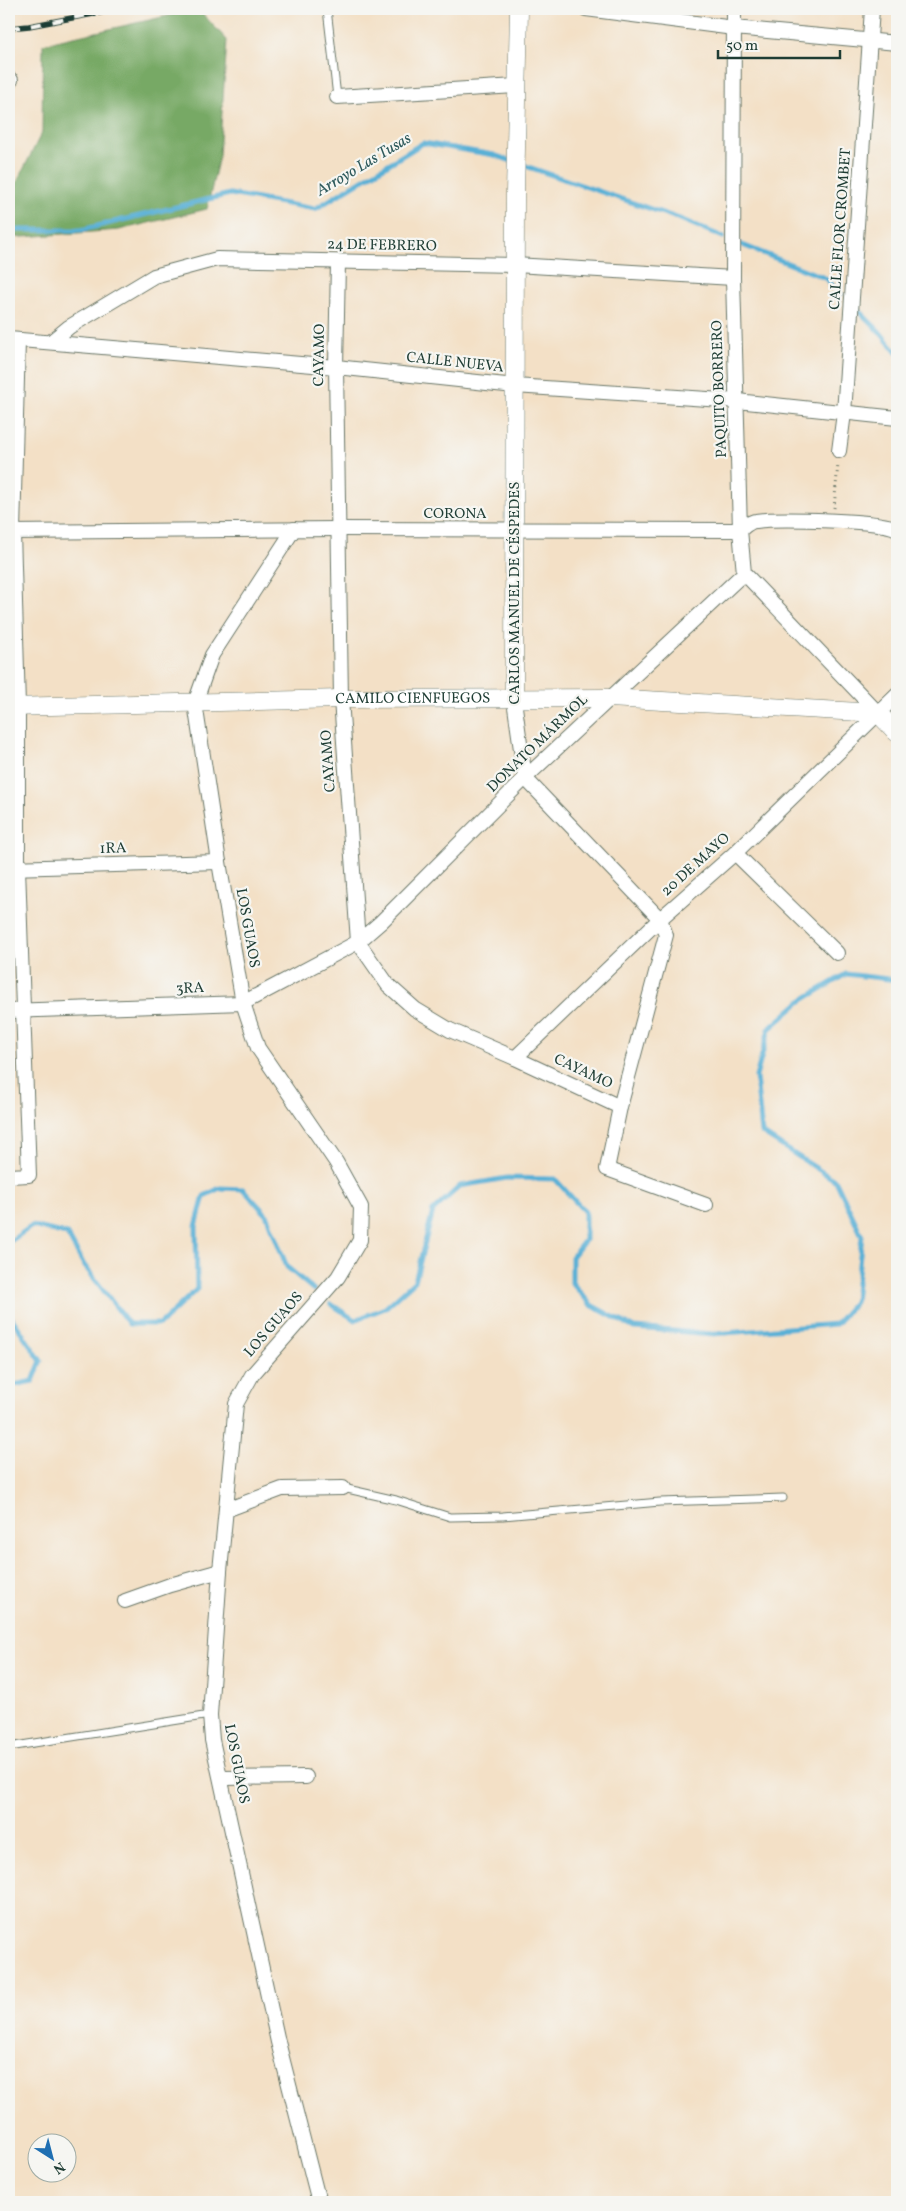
<svg xmlns="http://www.w3.org/2000/svg" width="906" height="2211" font-family="Vollkorn,serif">
  <style>
    .forest { fill: #77a965; stroke: #4b734c }
    .lines { fill: none; stroke-linecap: round; stroke-linejoin: round }
    .stream { stroke: #5ab0d6; stroke-width: 5 }
    .service-casing { stroke: #697667; stroke-width: 9 }
    .minor-casing { stroke: #697667; stroke-width: 16 }
    .tertiary-casing { stroke: #697667; stroke-width: 19 }
    .path { stroke: #697667; stroke-width: 3; stroke-dasharray: 1 4; stroke-linecap: butt }
    .service { stroke: #fff; stroke-width: 7 }
    .minor { stroke: #fff; stroke-width: 14 }
    .tertiary { stroke: #fff; stroke-width: 18 }
    .rail-casing { stroke: #1f3d34; stroke-width: 5.5 }
    .rail { stroke: #f6f6f2; stroke-width: 4; stroke-dasharray: 11; stroke-linecap: butt }
    .labels { text-anchor: middle; dominant-baseline: central; stroke-width: 4.5; stroke-linejoin: round; paint-order: stroke }
    .street-label { font-size: 15px; fill: #1f3d34; stroke: #f6f6f2 }
    .water-label { font-size: 16px; font-style: italic; fill: #2e5a5c; stroke: #f6f6f2 }
  </style>
  <rect width="100%" height="100%" fill="#f6f6f2"/>
  <filter id="ink" filterUnits="userSpaceOnUse"><feTurbulence type="fractalNoise" baseFrequency=".02" numOctaves="2"/><feDisplacementMap in="SourceGraphic" scale="10" xChannelSelector="R" yChannelSelector="G"/><feConvolveMatrix kernelMatrix="1 2 1 2 8 2 1 2 1" color-interpolation-filters="sRGB"/></filter>
  <filter id="wash" filterUnits="userSpaceOnUse"><feTurbulence type="fractalNoise" baseFrequency=".0096" numOctaves="4" result="noise"/><feDisplacementMap in="SourceGraphic" scale="20" xChannelSelector="R" yChannelSelector="G"/><feGaussianBlur stdDeviation="1.12" result="paint"/><feColorMatrix in="noise" values="0 0 0 0 0 0 0 0 0 0 0 0 0 0 0 0 0 1.4 0 .05"/><feComposite in="paint" operator="in"/></filter>
  <g filter="url(#wash)">
    <rect width="100%" height="100%" fill="#f3e0c6"/>
    <!-- forest -->
    <path class="forest" d="M198 9 227 40 219 156 207 209 119 230 9 238V185L17 182 42 132 43 44Z"/>
    <g class="lines">
      <!-- stream -->
      <g class="stream">
        <path d="M9 230H81L230 194 315 209 423 143 494 155 680 219 723 237"/>
        <path d="M740 244 825 278 841 294"/>
        <path d="M857 309 879 331 897 353"/>
        <path d="M9 1242 32 1226 67 1234 84 1265 129 1324H160L197 1289 196 1226 204 1196 220 1188 243 1189 266 1214 287 1267 314 1290"/>
        <path d="M331 1304 355 1320 385 1308 415 1281 433 1211 460 1186 507 1178 555 1179 585 1212V1240L572 1257V1283L591 1305 634 1328 713 1334 836 1324 855 1302 862 1236 836 1181 762 1133 756 1077 769 1029 801 1001 846 974 897 980"/>
        <path d="M9 1314 41 1361 33 1381 14 1385 9 1383"/>
      </g>
    </g>
  </g>
  <g filter="url(#ink)">
    <g class="lines">
      <defs>
        <g id="service">
          <path d="M327 9 337 97"/>
          <path d="M343 1488 396 1500 450 1517 503 1516 660 1502 783 1498"/>
          <path d="M9 1747 210 1715"/>
        </g>
        <g id="minor">
          <path d="M586 9 734 28 897 43"/>
          <path d="M734 9 733 278 740 530 744 573 878 713"/>
          <path d="M9 80H11"/>
          <path d="M337 97 517 86"/>
          <path d="M338 262 336 367 341 699 358 942 388 985 415 1009 450 1030 515 1058 620 1107"/>
          <path d="M9 339 336 367 515 386 737 401 897 418"/>
          <path d="M52 341 69 327 154 276 217 259 515 265 733 278"/>
          <path d="M839 451 844 413 872 9"/>
          <path d="M294 529 212 655 195 703 219 862 243 1003 258 1048 336 1162 361 1207 360 1240 338 1277 252 1375 236 1404 220 1571 210 1715 212 1740 278 2042 319 2202"/>
          <path d="M9 532 337 529 740 530C744 527 750 521 756 521 777 518 883 520 897 529"/>
          <path d="M514 700 525 778 660 919 666 935 620 1107 607 1169 706 1205"/>
          <path d="M735 853 837 953"/>
          <path d="M10 868 219 862"/>
          <path d="M9 1011 243 1003 358 942 381 922 525 778 744 573"/>
          <path d="M515 1058 660 919 735 853 897 695"/>
          <path d="M9 1176 29 1175 18 868V706L13 532 18 340"/>
          <path d="M226 1510 282 1489 343 1488"/>
          <path d="M125 1601 170 1585 220 1571"/>
          <path d="M221 1778 306 1777"/>
        </g>
        <g id="tertiary">
          <path d="M514 700 515 194 519 9"/>
          <path id="s1" d="M9 707 341 699 609 698 878 713 897 733"/>
        </g>
      </defs>
      <!-- service casing -->
      <use href="#service" class="service-casing"/>
      <!-- minor casing -->
      <use href="#minor" class="minor-casing"/>
      <!-- tertiary casing -->
      <use href="#tertiary" class="tertiary-casing"/>
      <!-- path -->
      <path class="path" d="M834 508 838 464"/>
      <!-- service -->
      <use href="#service" class="service"/>
      <!-- minor -->
      <use href="#minor" class="minor"/>
      <!-- tertiary -->
      <use href="#tertiary" class="tertiary"/>
      <defs>
        <path id="rail" d="M9 28 29 26 120 9"/>
      </defs>
      <!-- rail casing -->
      <use href="#rail" class="rail-casing"/>
      <!-- rail -->
      <use href="#rail" class="rail"/>
    </g>
  </g>
  <g class="labels">
    <!-- street labels -->
    <g class="street-label">
      <text transform="translate(841 229) rotate(-86)">CALLE FLOR CROMBET</text>
      <text transform="translate(382 246) rotate(1)">24 DE FEBRERO</text>
      <text transform="translate(320 355) rotate(-89)">CAYAMO</text>
      <text transform="translate(455 363) rotate(6)">CALLE NUEVA</text>
      <text transform="translate(720 389) rotate(-92)">PAQUITO BORRERO</text>
      <text x="455" y="514">CORONA</text>
      <text transform="translate(515 593) rotate(-90)">CARLOS MANUEL DE CÉSPEDES</text>
      <text stroke="none"><textPath href="#s1" startOffset="404">CAMILO CIENFUEGOS</textPath></text>
      <text transform="translate(538 744) rotate(-44)">DONATO MÁRMOL</text>
      <text transform="translate(329 761) rotate(-94)">CAYAMO</text>
      <text transform="translate(113 849) rotate(-2)">1RA</text>
      <text transform="translate(696 865) rotate(-42)">20 DE MAYO</text>
      <text transform="translate(247 928) rotate(80)">LOS GUAOS</text>
      <text transform="translate(190 989) rotate(-2)">3RA</text>
      <text transform="translate(583 1072) rotate(25)">CAYAMO</text>
      <text transform="translate(274 1325) rotate(-49)">LOS GUAOS</text>
      <text transform="translate(236 1764) rotate(79)">LOS GUAOS</text>
    </g>
    <!-- water labels -->
    <g class="water-label">
      <text transform="translate(364 165) rotate(-31)">Arroyo Las Tusas</text>
    </g>
  </g>
  <!-- margin -->
  <rect width="906" height="2211" fill="none" stroke="#f6f6f2" stroke-width="30"/>
  <!-- north arrow -->
  <g transform="translate(52 2158) rotate(144)"><circle r="24" fill="#f6f6f2" stroke="#a0aca6"/>
  <path d="M0-4L9 19L0 12L-9 19Z" fill="#1f6fb2"/>
  <text y="-8" font-size="14" font-weight="bold" text-anchor="middle" fill="#1f3d34">N</text>
  </g>
  <!-- scale -->
  <path d="M718 50v8h122v-8" fill="none" stroke="#1f3d34" stroke-width="2.5"/>
  <text x="726" y="50" font-size="15" fill="#1f3d34" stroke="#f6f6f2" stroke-width="4" paint-order="stroke">50 m</text>
</svg>
